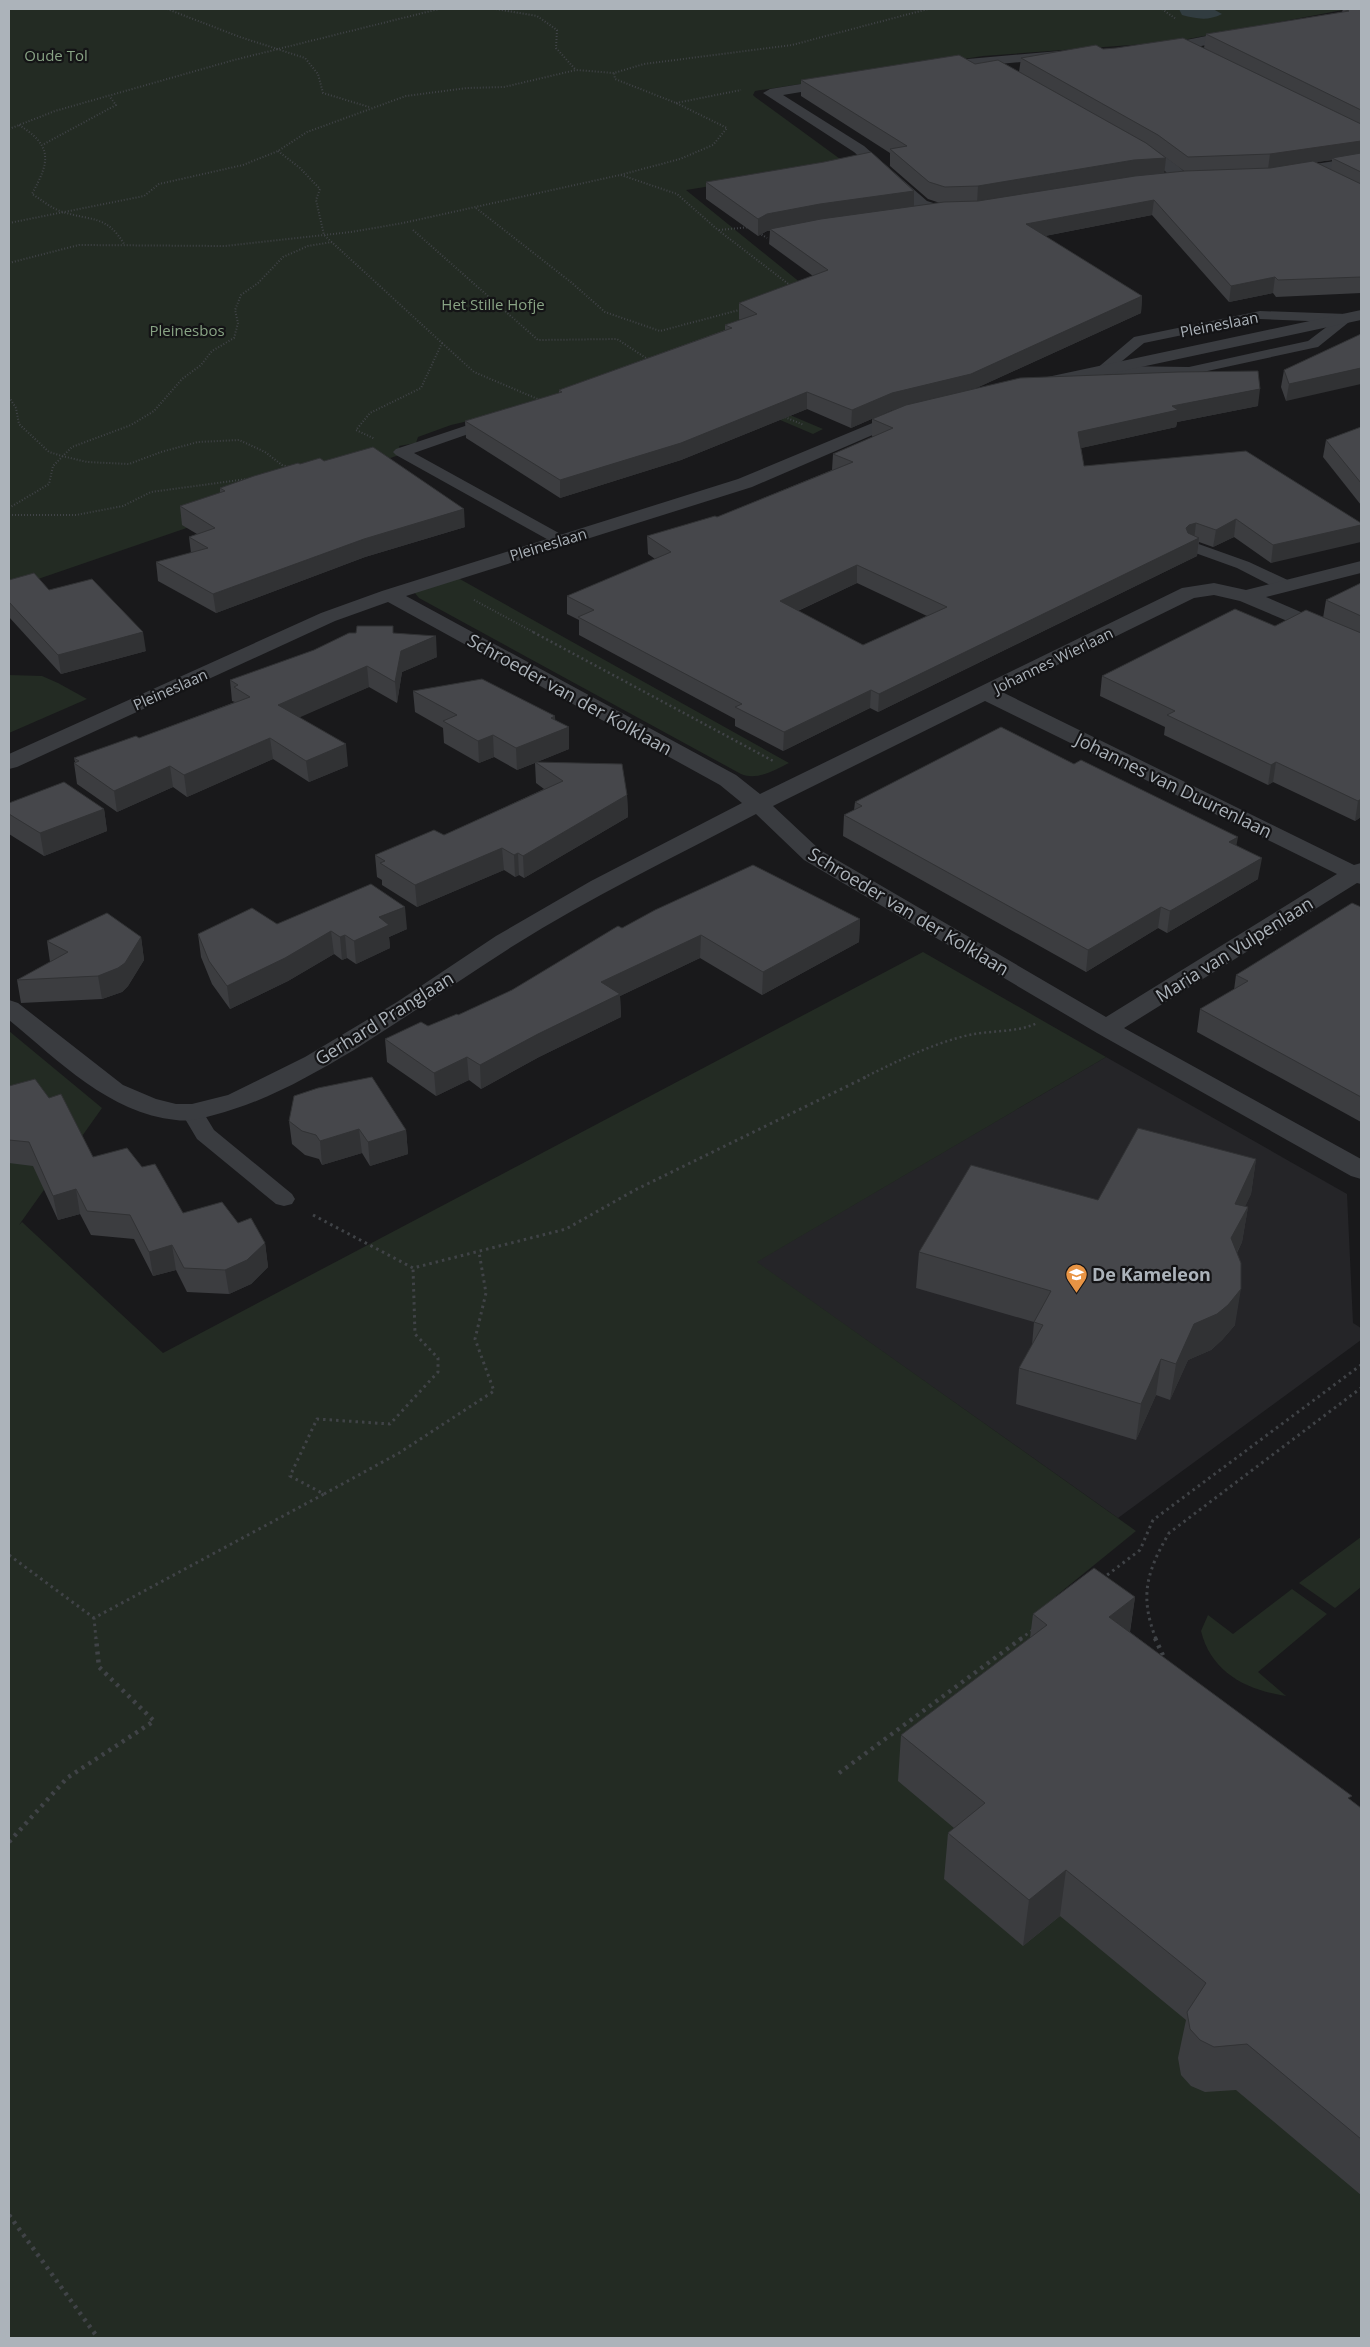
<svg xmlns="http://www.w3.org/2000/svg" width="1370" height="2347" font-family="'Open Sans',sans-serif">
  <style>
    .built { fill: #252528 }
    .green { fill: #232b23 }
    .water { fill: #313c40 }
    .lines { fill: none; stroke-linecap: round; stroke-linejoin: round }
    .path-far3 { stroke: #404347; stroke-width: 2; stroke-dasharray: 1 2; stroke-linecap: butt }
    .path-far2 { stroke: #404347; stroke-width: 2.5; stroke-dasharray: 2 3; stroke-linecap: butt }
    .path-far1 { stroke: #404347; stroke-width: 3; stroke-dasharray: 2.5 4; stroke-linecap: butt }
    .path { stroke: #404347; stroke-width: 4.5; stroke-dasharray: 3 5; stroke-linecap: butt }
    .service { fill: #3a3c40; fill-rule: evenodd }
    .minor { fill: #3a3c40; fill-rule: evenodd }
    .wall { fill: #3c3d40; fill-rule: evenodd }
    .shaded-wall { fill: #313234 }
    .building { fill: #46474b; stroke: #313234; fill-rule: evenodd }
    .labels { text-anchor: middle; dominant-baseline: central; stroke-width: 4.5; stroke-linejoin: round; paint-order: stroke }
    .far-park-label { font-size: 15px; fill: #88a384; stroke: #141416 }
    .far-street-label { font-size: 15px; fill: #acb3ba; stroke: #141416 }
    .street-label { font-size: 18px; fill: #acb3ba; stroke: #141416 }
    .poi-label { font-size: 18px; font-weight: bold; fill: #acb3ba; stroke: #141416; text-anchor: start }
  </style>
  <rect width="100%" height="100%" fill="#19191b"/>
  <!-- built -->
  <path class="built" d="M1106 1057 1347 1194 1353 1323 1361 1328V1340L1118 1518 756 1262Z"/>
  <!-- green -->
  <g class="green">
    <path d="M9 9H1348L1172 42 983 56 755 91 753 95 755 97 847 164 686 190 812 292 660 360 823 429 813 434 655 367 494 415 451 425 418 437 416 443 399 446 402 454 9 589Z"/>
    <path d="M458 578 789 763C775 770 757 781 741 774L419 598 414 592Z"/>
    <path d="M9 675 42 676 58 683 87 699 9 733Z"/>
    <path d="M923 952 1106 1057 757 1262 1136 1531 1056 1596 1361 1832V2338H9V1031L102 1108 19 1225 22 1222 163 1353Z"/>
    <path d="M1361 1537V1587L1335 1608 1299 1583Z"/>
    <path d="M1292 1589 1327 1614 1258 1672 1286 1696C1246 1690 1211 1672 1201 1631L1208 1615 1233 1634Z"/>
  </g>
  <!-- water -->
  <path class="water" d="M1179 9H1213L1222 14C1208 21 1197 19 1182 15Z"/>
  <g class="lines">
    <!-- path-far3 -->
    <g class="path-far3">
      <path d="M167 9 240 37 305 58 318 74 323 93 369 107"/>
      <path d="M496 9 537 16 557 30 556 48 575 69"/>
      <path d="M1162 9 1176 19"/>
      <path d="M676 103 741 90"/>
      <path d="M19 125C53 146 50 161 32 194 42 200 52 209 63 212 91 221 107 215 124 244"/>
      <path d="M9 129 55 111 234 60 439 9"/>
      <path d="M44 144 116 105 110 97"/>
      <path d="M278 151 300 168 320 189 316 200 324 235 442 343 421 388 370 413 356 430 375 439"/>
      <path d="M621 175 677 194 718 230 791 286"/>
      <path d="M476 208 572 283 605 312 660 331 743 309"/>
      <path d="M9 223 144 196 159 184 243 165 278 151 307 132 406 96 467 88 504 87 576 70 614 73"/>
      <path d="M413 230 538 340 617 339 649 360"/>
      <path d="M719 230 750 227"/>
      <path d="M759 233 767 238"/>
      <path d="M9 263 79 245 225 246 351 232 403 223 620 175 680 159 713 145 727 128 676 103 615 79 614 73 644 64 792 45 928 9"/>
      <path d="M442 343 474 372 540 400"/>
      <path d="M9 397 16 408 19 424 49 452 62 456 87 462 129 464 161 452 198 442 239 440 265 452 282 465 290 467"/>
      <path d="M782 416 804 425"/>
      <path d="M9 508 49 484 53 466 72 447 131 425 154 411 182 379 201 365 212 351 234 338 238 323 235 310 241 295 258 283 283 257 308 246 332 242"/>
      <path d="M9 515H76L123 506 151 492 247 479"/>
      <path d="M474 600 535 633"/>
    </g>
    <!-- path-far2 -->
    <g class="path-far2">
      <path d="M533 632 775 762"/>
      <path d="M863 1078C898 1061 931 1044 969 1035 991 1030 1017 1033 1037 1023"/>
    </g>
    <!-- path-far1 -->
    <g class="path-far1">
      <path d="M313 1215 413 1268 566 1229 635 1190 866 1077"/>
      <path d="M324 1494 399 1453 494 1391 475 1339 486 1293 479 1252"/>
      <path d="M9 1555 94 1618"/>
      <path d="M1102 1579 1140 1550 1153 1520 1361 1365"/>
      <path d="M96 1639 94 1618 324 1494 290 1476 317 1419 390 1424 438 1372V1358L415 1334 413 1268"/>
      <path d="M1020 1639 1033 1630"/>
      <path d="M1156 1639C1139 1596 1147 1571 1169 1533L1361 1388"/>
    </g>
    <!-- path -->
    <g class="path">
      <path d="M1155 1638 1165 1660"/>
      <path d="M839 1773 1022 1638"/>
      <path d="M9 1842 67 1778 154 1721 99 1667 96 1638"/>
      <path d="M9 2215 98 2338"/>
    </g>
    <!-- service -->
    <g class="service">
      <path d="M1260 311 1347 314 1354 318 1318 347 1313 348 1189 375 1102 374 1095 370 1134 337ZM1260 319 1333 322 1308 341 1189 367 1116 366 1144 343Z"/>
      <path d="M495 416 502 420 500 423 414 453 566 537 568 540 566 543H554L396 455 393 452 396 449Z"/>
      <path d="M1193 542 1249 562 1292 582 1294 586 1292 590H1280L1237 568 1187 550 1185 547 1187 544Z"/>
      <path d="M192 1105 200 1107 214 1130 292 1194 295 1199 292 1204 284 1206 276 1204 197 1139 181 1112 184 1107Z"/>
    </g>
    <!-- minor -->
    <g class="minor">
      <path d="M1242 29 1247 30 1249 33 1247 36C1231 40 1158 58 1149 47L1156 43 1181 41Z"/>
      <path d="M1059 51 1066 55 1064 58 934 70 927 66 934 62Z"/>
      <path d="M838 78 845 82 843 85 783 95 864 146 927 201 949 208 951 211 949 214 943 216 915 207 854 152 763 93 770 89Z"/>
      <path d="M1133 141C1149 145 1181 165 1191 179L1188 182H1178L1160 167 1128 148 1126 145 1128 142Z"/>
      <path d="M1361 157V167L1289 178 1281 173 1289 168Z"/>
      <path d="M1361 310V320L1038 389 1032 388 1029 384 1032 380 1038 379Z"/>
      <path d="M906 409 912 410 915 414 912 418 752 487 406 596 736 775 760 794 1182 588 1214 583 1246 590 1361 561V573L1266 597 1361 638V652L1240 601 1214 595 1194 598 1002 692 1354 865 1361 863V884L1357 883 1124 1028 1361 1159V1179L1351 1176 1097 1033 804 860 756 814C674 857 591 897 513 946 460 980 408 1016 354 1050 310 1076 265 1102 214 1115 202 1118 189 1122 176 1120 109 1113 59 1061 9 1020V1000L18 1003 123 1085 156 1099 176 1104H192L228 1095 305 1057 397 1002 496 936 591 881 742 803 720 785 388 602 335 621 17 767 9 769V754L321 613 382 591 738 479ZM985 701 1337 874 1106 1017 820 850 773 806Z"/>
    </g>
  </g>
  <!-- wall -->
  <g class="wall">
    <path d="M1343 9H1361V293L1276 297 1273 293 1229 302 1152 215 1045 236 1142 296 1141 313 974 389 1258 406 1177 422 1176 427 1081 448 1084 466 1361 523 1271 563 1234 537 1213 547 1199 542 1197 556 878 712 870 708 783 751 735 726V719L579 635V620L567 614V596L655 559 648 554 647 536 717 517 832 470 833 454 873 437 872 436V419L896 409 892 410 851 428 807 409 681 460 560 498 466 438 465 421 559 393V390L725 330V325L740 320 739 319V303L813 276 769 244 770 231H767L758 236 706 199V182L914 191V206L940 203 928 199 890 166V153L801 96V80L975 64 1019 72 1021 58 1103 49 1204 48 1206 34 1342 12ZM1154 149 1184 171 1164 173 1166 158ZM1332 160 1331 169 1316 162ZM857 583 927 616 863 645 798 611Z"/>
    <path d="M1361 334 1286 401 1281 387 1284 370Z"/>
    <path d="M1361 427V505L1323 457 1326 440Z"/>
    <path d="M324 461 465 527 365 557 216 613 158 581 156 562 191 553 189 537 197 534 182 525 180 506 220 493V488L300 464Z"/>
    <path d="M9 580 49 590 146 651 61 674 9 617Z"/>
    <path d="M1361 583V817L1355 821 1273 782 1268 785 1164 735 1165 727 1100 696 1102 676 1275 626 1323 618 1326 600Z"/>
    <path d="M394 633 437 657 402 672 397 703 369 687 299 717 348 766 309 782 273 759 187 797 173 787 117 812 77 784 74 763 75 762 74 758 139 738 235 702 232 701 230 680Z"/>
    <path d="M413 691 555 720 569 749 537 762 627 795 628 817 524 878 519 875 515 877 504 870 417 907 382 885V880L377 877 375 855 444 835 544 789 536 783 535 763 517 770 494 757 479 763 444 743 443 728 415 712Z"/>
    <path d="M855 802 1236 845 1258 879 1167 933 1158 928 1086 972 843 836 844 815 854 810Z"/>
    <path d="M9 803 104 809 107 831 44 856 9 834Z"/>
    <path d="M1361 907V1122L1197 1032 1200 1009 1234 990 1236 975Z"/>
    <path d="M860 919 859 942 762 995 700 958 620 996 621 1017 539 1057 481 1089 469 1080 436 1096 387 1062 385 1039 428 1026 458 1015 512 990 622 928Z"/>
    <path d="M277 924 407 929 389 937 390 948 356 964 347 958 342 960 334 954 288 981 230 1009 212 984 201 957 198 934Z"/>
    <path d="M141 937 144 960 128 986 122 992 102 999 21 1003 17 980 50 962 47 941Z"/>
    <path d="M9 1086 93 1157 142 1167 183 1213 238 1223 265 1243 268 1267 251 1284 229 1294 187 1292 176 1270 153 1276 134 1239 91 1235 80 1214 58 1220 33 1166 9 1163Z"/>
    <path d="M289 1121 406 1130 408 1154 370 1166 362 1153 322 1165 319 1159 305 1155 292 1144Z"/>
    <path d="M1256 1159 1251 1194 1245 1206 1248 1207 1242 1242 1237 1253 1235 1325 1222 1340 1211 1350 1188 1360 1170 1400 1156 1395 1136 1440 1016 1404 1019 1368 1032 1345 1034 1322 916 1288 919 1252 1098 1200Z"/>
    <path d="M1135 1597 1130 1632 1361 1808V2195L1236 2090 1205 2092 1191 2086 1181 2075 1178 2058 1186 2020 1060 1916 1023 1946 944 1879 948 1833 954 1828 898 1781 901 1735 1030 1638 1033 1614Z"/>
  </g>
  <!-- shaded-wall -->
  <g class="shaded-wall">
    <path d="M1361 141V156L1332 158V160L1268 169 1270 154Z"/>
    <path d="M1166 158 1164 175 977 203 978 186 1134 160Z"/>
    <path d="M914 191V208L770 229V231H767L758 236V219L767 214 820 204Z"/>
    <path d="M1154 200 1152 215 1024 240 1026 224Z"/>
    <path d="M1275 277 1273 293 1229 302 1231 286Z"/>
    <path d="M1142 296 1141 313 970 391 892 410 851 428 852 410 892 393Z"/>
    <path d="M1361 368V384L1286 401 1289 384Z"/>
    <path d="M1260 389 1258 406 1177 422 1176 427 1077 449 1078 432 1172 406Z"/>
    <path d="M807 392V409L681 460 560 498V480Z"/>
    <path d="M464 509 465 527 365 557 216 613 213 594 364 539Z"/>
    <path d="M1236 519 1234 537 1213 547 1216 530Z"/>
    <path d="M1196 523 1194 540 1199 538 1197 556 878 712 879 694 1186 528 1189 525Z"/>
    <path d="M1361 525V542L1271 563 1273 545Z"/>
    <path d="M857 565V583L780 619V601Z"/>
    <path d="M143 632 146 651 61 674 58 655Z"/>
    <path d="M436 636 437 657 402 672 397 703 395 682 401 651Z"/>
    <path d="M367 666 369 687 280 726 278 705Z"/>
    <path d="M871 690 870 708 783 751 784 732Z"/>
    <path d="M555 716 556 732 569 727V749L517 770 516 748 551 718Z"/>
    <path d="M493 735 494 757 479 763 478 741Z"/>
    <path d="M270 738 273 759 187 797 184 775Z"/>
    <path d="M346 744 348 766 309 782 306 761Z"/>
    <path d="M1276 762 1273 782 1268 785 1271 765Z"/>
    <path d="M170 766 173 787 117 812 114 791Z"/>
    <path d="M627 795 628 817 524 878 523 856Z"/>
    <path d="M1361 799V817L1355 821 1358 801Z"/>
    <path d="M104 809 107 831 44 856 40 833Z"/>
    <path d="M1238 837 1234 858 1229 842Z"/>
    <path d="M502 848 504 870 417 907 415 885Z"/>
    <path d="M518 853 519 875 515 877 514 855Z"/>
    <path d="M1262 858 1258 879 1167 933 1170 911Z"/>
    <path d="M405 907 407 929 389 937 390 948 356 964 354 941 379 917Z"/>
    <path d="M1161 907 1158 928 1086 972 1088 950Z"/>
    <path d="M860 919 859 942 762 995 763 972Z"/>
    <path d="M331 931 334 954 288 981 230 1009 227 986Z"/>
    <path d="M345 935 347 958 342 960 340 937Z"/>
    <path d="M701 935 700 958 620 996 621 1017 539 1057 481 1089 480 1065 601 982Z"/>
    <path d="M141 937 144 960 128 986 122 992 102 999 98 976Z"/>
    <path d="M467 1057 469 1080 436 1096 434 1073Z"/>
    <path d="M359 1129 362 1153 322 1165 320 1141Z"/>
    <path d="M406 1130 408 1154 370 1166 368 1142Z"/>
    <path d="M1256 1159 1251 1194 1230 1239 1235 1204Z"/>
    <path d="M76 1189 80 1214 58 1220 53 1196Z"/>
    <path d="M1248 1207 1242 1242 1225 1274 1231 1238Z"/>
    <path d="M265 1243 268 1267 251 1284 229 1294 225 1270Z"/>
    <path d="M172 1245 176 1270 153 1276 149 1252Z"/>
    <path d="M1241 1289 1235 1325 1222 1340 1211 1350 1188 1360 1170 1400 1176 1364 1194 1324Z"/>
    <path d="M1161 1359 1156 1395 1136 1440 1141 1404Z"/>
    <path d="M1135 1597 1128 1643 1109 1617Z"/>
    <path d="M1066 1870 1060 1916 1023 1946 1029 1900Z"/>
  </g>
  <!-- building -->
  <g class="building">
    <path d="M1343 9H1361V110L1206 34 1349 11Z"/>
    <path d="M1183 38 1361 124V141L1270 154 1188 157 1158 135 1021 58 1096 45 1103 49 1116 48Z"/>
    <path d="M959 55 975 64 998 60 1146 143 1166 158 1134 160 978 186 945 187 929 182 890 149 907 146 801 80Z"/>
    <path d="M871 152 914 191 820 204 767 214 758 219 706 182 824 162Z"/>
    <path d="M1361 153V172L1332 158Z"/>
    <path d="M1313 161 1361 184V277L1278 280 1275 277 1231 286 1154 200 1026 224 1142 296 971 374 892 393 852 410 807 392 681 443 560 480 465 421 562 392 559 390 732 328 725 325 757 314 739 303 828 270 770 229 821 219 944 202 978 201 1135 176 1185 171 1270 168Z"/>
    <path d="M1361 334V368L1289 384 1284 370Z"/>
    <path d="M1258 371 1260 389 1172 406 1178 410 1078 432 1084 466 1246 451 1361 523V525L1273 545 1236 519 1216 530 1196 523 1189 525 1186 528 1188 533 1199 538 879 694 871 690 784 732 735 707 742 704 578 617 594 610 567 596 671 552 647 536 715 516 717 517 853 462 833 454 893 428 872 419 906 405 1020 378 1178 372ZM857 565 947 607 863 645 780 601Z"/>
    <path d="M1361 427V483L1326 440Z"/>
    <path d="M373 447 464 509 364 539 213 594 156 562 208 548 189 537 215 528 180 506 225 491 220 488 254 476 298 463 300 464 320 458 324 461Z"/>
    <path d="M34 573 49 590 92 579 143 632 58 655 9 602V580Z"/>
    <path d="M1361 583V616L1326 600Z"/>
    <path d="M1235 609 1275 626 1306 610 1361 633V799L1358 801 1276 762 1271 765 1167 715 1175 711 1102 676Z"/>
    <path d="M357 626H393V633L436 636 401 651 395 682 367 666 278 705 346 744 306 761 270 738 184 775 170 766 114 791 74 763 79 761 74 758 136 736 139 738 250 697 234 687 238 685 230 680 314 650 349 633H356Z"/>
    <path d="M482 679 555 716 551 718 569 727 516 748 493 735 478 741 443 721 457 715 413 691Z"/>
    <path d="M1001 727 1074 764 1081 760 1238 837 1229 842 1262 858 1170 911 1161 907 1088 950 844 815 862 806 855 802Z"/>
    <path d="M535 762 622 764 627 795 523 856 518 853 514 855 502 848 415 885 380 863 385 861 375 855 434 830 444 835 563 781Z"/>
    <path d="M64 782 104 809 40 833 9 814V803Z"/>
    <path d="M753 865 860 919 763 972 701 935 601 982 620 994 538 1034 480 1065 467 1057 434 1073 385 1039 421 1022 428 1026 457 1014 458 1015 512 990 618 926 622 928 655 910Z"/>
    <path d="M371 884 405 907 379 917 389 925 354 941 345 935 340 937 331 931 285 958 227 986 209 961 198 934 252 908 277 924Z"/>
    <path d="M1352 903 1361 907V1097L1200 1009 1248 981 1236 975Z"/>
    <path d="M107 913 141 937 125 963 118 968 98 976 17 980 68 952 47 941Z"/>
    <path d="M372 1077 406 1130 368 1142 359 1129 320 1141 316 1135 302 1131 289 1121 294 1096 318 1088Z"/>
    <path d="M35 1079 49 1098 61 1094 93 1157 127 1148 142 1167 155 1164 183 1213 222 1202 238 1223 251 1218 265 1243 247 1260 225 1270 184 1268 172 1245 149 1252 130 1215 87 1211 76 1189 53 1196 29 1142 9 1140V1086Z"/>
    <path d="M1138 1128 1256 1159 1235 1204 1248 1207 1231 1238 1241 1263V1289L1228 1305 1217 1314 1194 1324 1176 1364 1161 1359 1141 1404 1019 1368 1043 1325 1034 1322 1051 1291 919 1252 971 1165 1098 1200Z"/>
    <path d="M1094 1568 1135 1597 1109 1617 1352 1796 1348 1798 1361 1808V2139L1247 2044 1214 2047 1200 2040 1190 2029 1187 2012 1206 1983 1066 1870 1029 1900 948 1833 985 1803 901 1735 1047 1625 1033 1614Z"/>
  </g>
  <!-- icons -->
  <defs>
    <symbol id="school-pin" viewBox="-11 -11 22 30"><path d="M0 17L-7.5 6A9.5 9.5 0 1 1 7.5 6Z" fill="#e89444" stroke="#141416"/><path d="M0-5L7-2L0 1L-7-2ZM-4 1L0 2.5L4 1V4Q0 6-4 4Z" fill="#fff"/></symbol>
  </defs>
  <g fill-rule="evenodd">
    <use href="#school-pin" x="1064" y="1262" width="25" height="34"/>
  </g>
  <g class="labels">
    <!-- far-park labels -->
    <g class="far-park-label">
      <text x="56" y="55">Oude Tol</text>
      <text x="493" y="304">Het Stille Hofje</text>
      <text x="187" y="330">Pleinesbos</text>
    </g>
    <!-- far-street labels -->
    <g class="far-street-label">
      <text transform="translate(1219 324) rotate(-11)">Pleineslaan</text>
      <text transform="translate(548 544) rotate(-17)">Pleineslaan</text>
      <text transform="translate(1053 660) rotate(-26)">Johannes Wierlaan</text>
      <text transform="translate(170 689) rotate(-24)">Pleineslaan</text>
    </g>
    <!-- street labels -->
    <g class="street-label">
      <text transform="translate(570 694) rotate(29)">Schroeder van der Kolklaan</text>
      <text transform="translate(1174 785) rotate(26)">Johannes van Duurenlaan</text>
      <text transform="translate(909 911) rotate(31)">Schroeder van der Kolklaan</text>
      <text transform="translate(1234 949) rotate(-32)">Maria van Vulpenlaan</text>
      <text transform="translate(384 1018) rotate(-32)">Gerhard Pranglaan</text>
    </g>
    <!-- poi labels -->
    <g class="poi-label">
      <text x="1092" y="1274">De Kameleon</text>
    </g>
  </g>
  <!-- border -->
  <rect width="1370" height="2347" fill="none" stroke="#acb3ba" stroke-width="20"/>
</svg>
